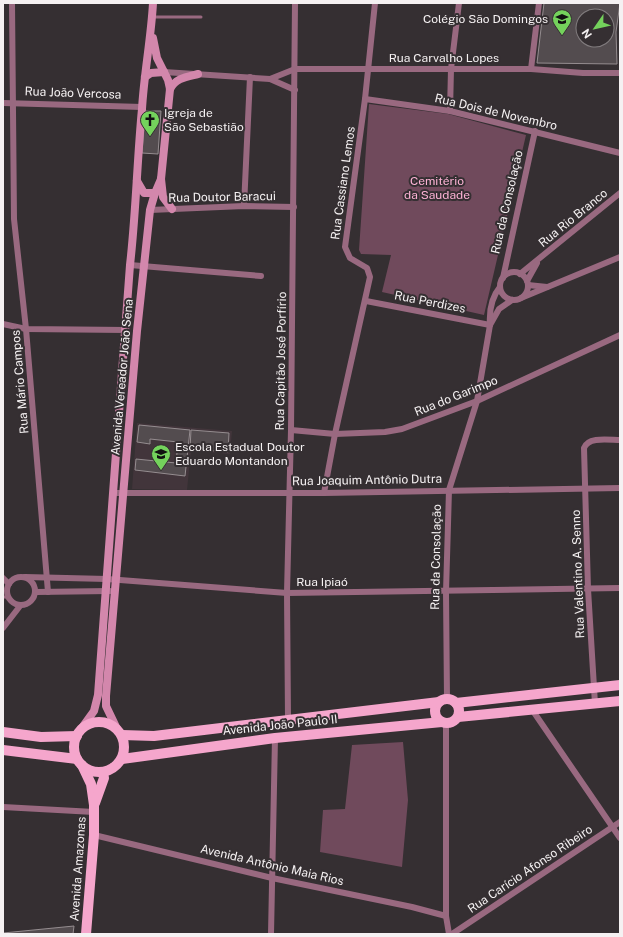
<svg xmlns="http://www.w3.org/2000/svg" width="623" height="937" font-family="'Public Sans',sans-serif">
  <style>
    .built { fill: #42353b }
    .green { fill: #704a5c }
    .building { fill: #534c4f; stroke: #958d90; fill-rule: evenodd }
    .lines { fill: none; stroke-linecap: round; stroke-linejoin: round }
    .service { stroke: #996980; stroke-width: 3 }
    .minor { stroke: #996980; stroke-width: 6 }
    .secondary { stroke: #d387ac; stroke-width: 8 }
    .primary { stroke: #f5a6cc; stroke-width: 10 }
    .labels { text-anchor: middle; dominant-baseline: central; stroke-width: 4; stroke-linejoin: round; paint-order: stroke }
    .poi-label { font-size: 12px; fill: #f5f1f2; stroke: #352f32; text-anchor: start }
    .street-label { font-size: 12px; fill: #f5f1f2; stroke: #352f32 }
    .park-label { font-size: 12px; fill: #fdb2d5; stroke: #352f32 }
  </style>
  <rect width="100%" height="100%" fill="#352f32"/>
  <!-- built -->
  <path class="built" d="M137 423 232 431 230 454 191 451 187 490 132 489Z"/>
  <!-- green -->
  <g class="green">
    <path d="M369 104 448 114 526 135 484 315 382 292 391 255 361 254 359 250Z"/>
    <path d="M403 742 408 800 402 867 320 852 323 810 345 809 352 745Z"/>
  </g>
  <!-- building -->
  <g class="building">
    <path d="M544 3H620L616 32 617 64 537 63ZM583 16H607V40H583Z"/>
    <path d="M145 111H161L158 154 142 153Z"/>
    <path d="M139 425 190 430 185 476 135 470 136 459 176 463 178 442 150 439V444L137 442Z"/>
    <path d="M191 430 229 433 228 452 190 449Z"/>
    <path d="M74 926 73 934H3V933Z"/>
  </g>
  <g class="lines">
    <!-- service -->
    <g class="service">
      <path d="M153 17H201"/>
      <path d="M3 597H8"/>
    </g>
    <!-- minor -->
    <g class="minor">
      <path d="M12 3 14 219 26 329 48 592"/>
      <path d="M531 69 539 3"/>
      <path d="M164 72 270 79 295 90"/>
      <path d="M270 79 295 69H531L583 73H620"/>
      <path d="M365 99 450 111 620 153"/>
      <path d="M3 103 142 107"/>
      <path d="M450 111 451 69 459 3"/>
      <path d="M244 206 250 77"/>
      <path d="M150 210 244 206 294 207"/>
      <path d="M130 265 261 276"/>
      <circle cx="514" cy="286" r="14"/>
      <path d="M520 274 620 193"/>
      <path d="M503 278 535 131"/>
      <path d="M527 281 537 263"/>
      <path d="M528 285 547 287"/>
      <path d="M521 298 620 257"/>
      <path d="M366 301 490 325"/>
      <path d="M3 324 26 329 126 330"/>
      <path d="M490 325 499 309 512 300"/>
      <path d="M291 430 335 434 385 432 402 429 477 401 620 335"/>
      <path d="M114 493H324L620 488"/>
      <path d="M324 493 335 434 370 277 367 268 350 258 345 247 365 99 375 3"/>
      <circle cx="21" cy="591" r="14"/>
      <path d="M25 577 107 579 287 593 620 588"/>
      <path d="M3 578 9 584"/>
      <path d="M36 592 110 591"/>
      <path d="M3 628 20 606"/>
      <path d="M447 699 446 592 449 490 477 401 490 325C489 311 491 298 500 287"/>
      <path d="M595 704 588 589 584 448C588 436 610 440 620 440"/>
      <path d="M533 711 620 838"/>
      <path d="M288 719 287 593 291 430 295 3"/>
      <path d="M446 723V916L449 934"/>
      <path d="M3 807 94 812"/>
      <path d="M94 835 272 878 412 907 446 916"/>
      <path d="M271 934 275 738"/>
      <path d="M452 934 620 822"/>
    </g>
    <!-- secondary -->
    <g class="secondary">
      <path d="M145 77 151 73 164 72"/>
      <path d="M170 89C176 78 186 77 198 74"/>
      <path d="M161 179 163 197 172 209"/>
      <path d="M137 181 144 193H155"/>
      <path d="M81 729 94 711 98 695 130 265C136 213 137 161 142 109 144 74 151 39 153 3"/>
      <path d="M117 729 106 706V696L137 331 150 210 155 193 161 179 170 89 168 80 157 58 153 38"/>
    </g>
    <!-- primary -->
    <g class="primary">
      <circle cx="447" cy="711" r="12"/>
      <path d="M456 703 620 685"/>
      <path d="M458 717 620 701"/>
      <circle cx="99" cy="747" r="25"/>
      <path d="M3 732 41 737 77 736"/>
      <path d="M122 735 154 736 439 702"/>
      <path d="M3 750 77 759"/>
      <path d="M122 759 275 738 442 722"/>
      <path d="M82 765 91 784 94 805V835L86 934"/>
      <path d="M95 803 104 778 103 772"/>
    </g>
  </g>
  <!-- icons -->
  <defs>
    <symbol id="school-pin" viewBox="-11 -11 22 30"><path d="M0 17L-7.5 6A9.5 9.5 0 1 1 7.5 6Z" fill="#74d25c" stroke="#352f32"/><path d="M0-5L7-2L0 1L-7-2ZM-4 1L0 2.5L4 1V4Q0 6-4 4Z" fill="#111"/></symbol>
    <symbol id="church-pin" viewBox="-11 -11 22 30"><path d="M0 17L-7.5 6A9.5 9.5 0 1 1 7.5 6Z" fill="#74d25c" stroke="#352f32"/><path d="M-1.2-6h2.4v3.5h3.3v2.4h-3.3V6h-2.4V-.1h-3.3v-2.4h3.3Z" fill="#111"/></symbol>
  </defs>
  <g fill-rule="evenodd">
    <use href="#school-pin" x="551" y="8" width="22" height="30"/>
    <use href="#church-pin" x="139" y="109" width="22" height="30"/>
    <use href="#school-pin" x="150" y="443" width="22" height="30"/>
  </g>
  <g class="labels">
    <!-- poi labels -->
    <g class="poi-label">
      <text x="548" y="19" text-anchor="end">Colégio São Domingos</text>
      <text x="164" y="113">Igreja de<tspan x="164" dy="14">São Sebastião</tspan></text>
      <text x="175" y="447">Escola Estadual Doutor<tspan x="175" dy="14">Eduardo Montandon</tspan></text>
    </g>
    <!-- street labels -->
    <g class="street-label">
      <text x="444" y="58">Rua Carvalho Lopes</text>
      <text transform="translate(73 93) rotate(2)">Rua João Vercosa</text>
      <text transform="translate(496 112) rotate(13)">Rua Dois de Novembro</text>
      <text transform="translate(343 183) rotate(-82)">Rua Cassiano Lemos</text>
      <text transform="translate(222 197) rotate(-1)">Rua Doutor Baracui</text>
      <text transform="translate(507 202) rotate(-77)">Rua da Consolação</text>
      <text transform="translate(573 218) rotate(-39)">Rua Rio Branco</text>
      <text transform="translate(430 302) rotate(11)">Rua Perdizes</text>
      <text transform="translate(281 361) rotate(-89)">Rua Capitão José Porfírio</text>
      <text transform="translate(122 377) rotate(-85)">Avenida Vereador João Sena</text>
      <text transform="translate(20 382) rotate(-95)">Rua Mário Campos</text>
      <text transform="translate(456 396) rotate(-22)">Rua do Garimpo</text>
      <text transform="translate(367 480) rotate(-1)">Rua Joaquim Antônio Dutra</text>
      <text transform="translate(436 557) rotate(-89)">Rua da Consolação</text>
      <text transform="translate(578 574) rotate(-92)">Rua Valentino A. Senno</text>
      <text x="322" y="582">Rua Ipiaó</text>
      <text transform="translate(280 725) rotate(-6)">Avenida João Paulo II</text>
      <text transform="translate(272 865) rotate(13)">Avenida Antônio Maia Rios</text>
      <text transform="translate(78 869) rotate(-86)">Avenida Amazonas</text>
      <text transform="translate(530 869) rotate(-34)">Rua Carício Afonso Ribeiro</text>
    </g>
    <!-- park labels -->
    <g class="park-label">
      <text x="437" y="181">Cemitério<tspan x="437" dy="14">da Saudade</tspan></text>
    </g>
  </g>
  <!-- border -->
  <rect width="623" height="937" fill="none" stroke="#f5f1f2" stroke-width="8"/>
  <!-- north arrow -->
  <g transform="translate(595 28) rotate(236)"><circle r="19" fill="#352f32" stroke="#827d7f"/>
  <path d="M0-3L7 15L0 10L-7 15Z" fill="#74d25c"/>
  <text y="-6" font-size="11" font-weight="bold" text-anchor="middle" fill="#f5f1f2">N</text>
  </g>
</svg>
